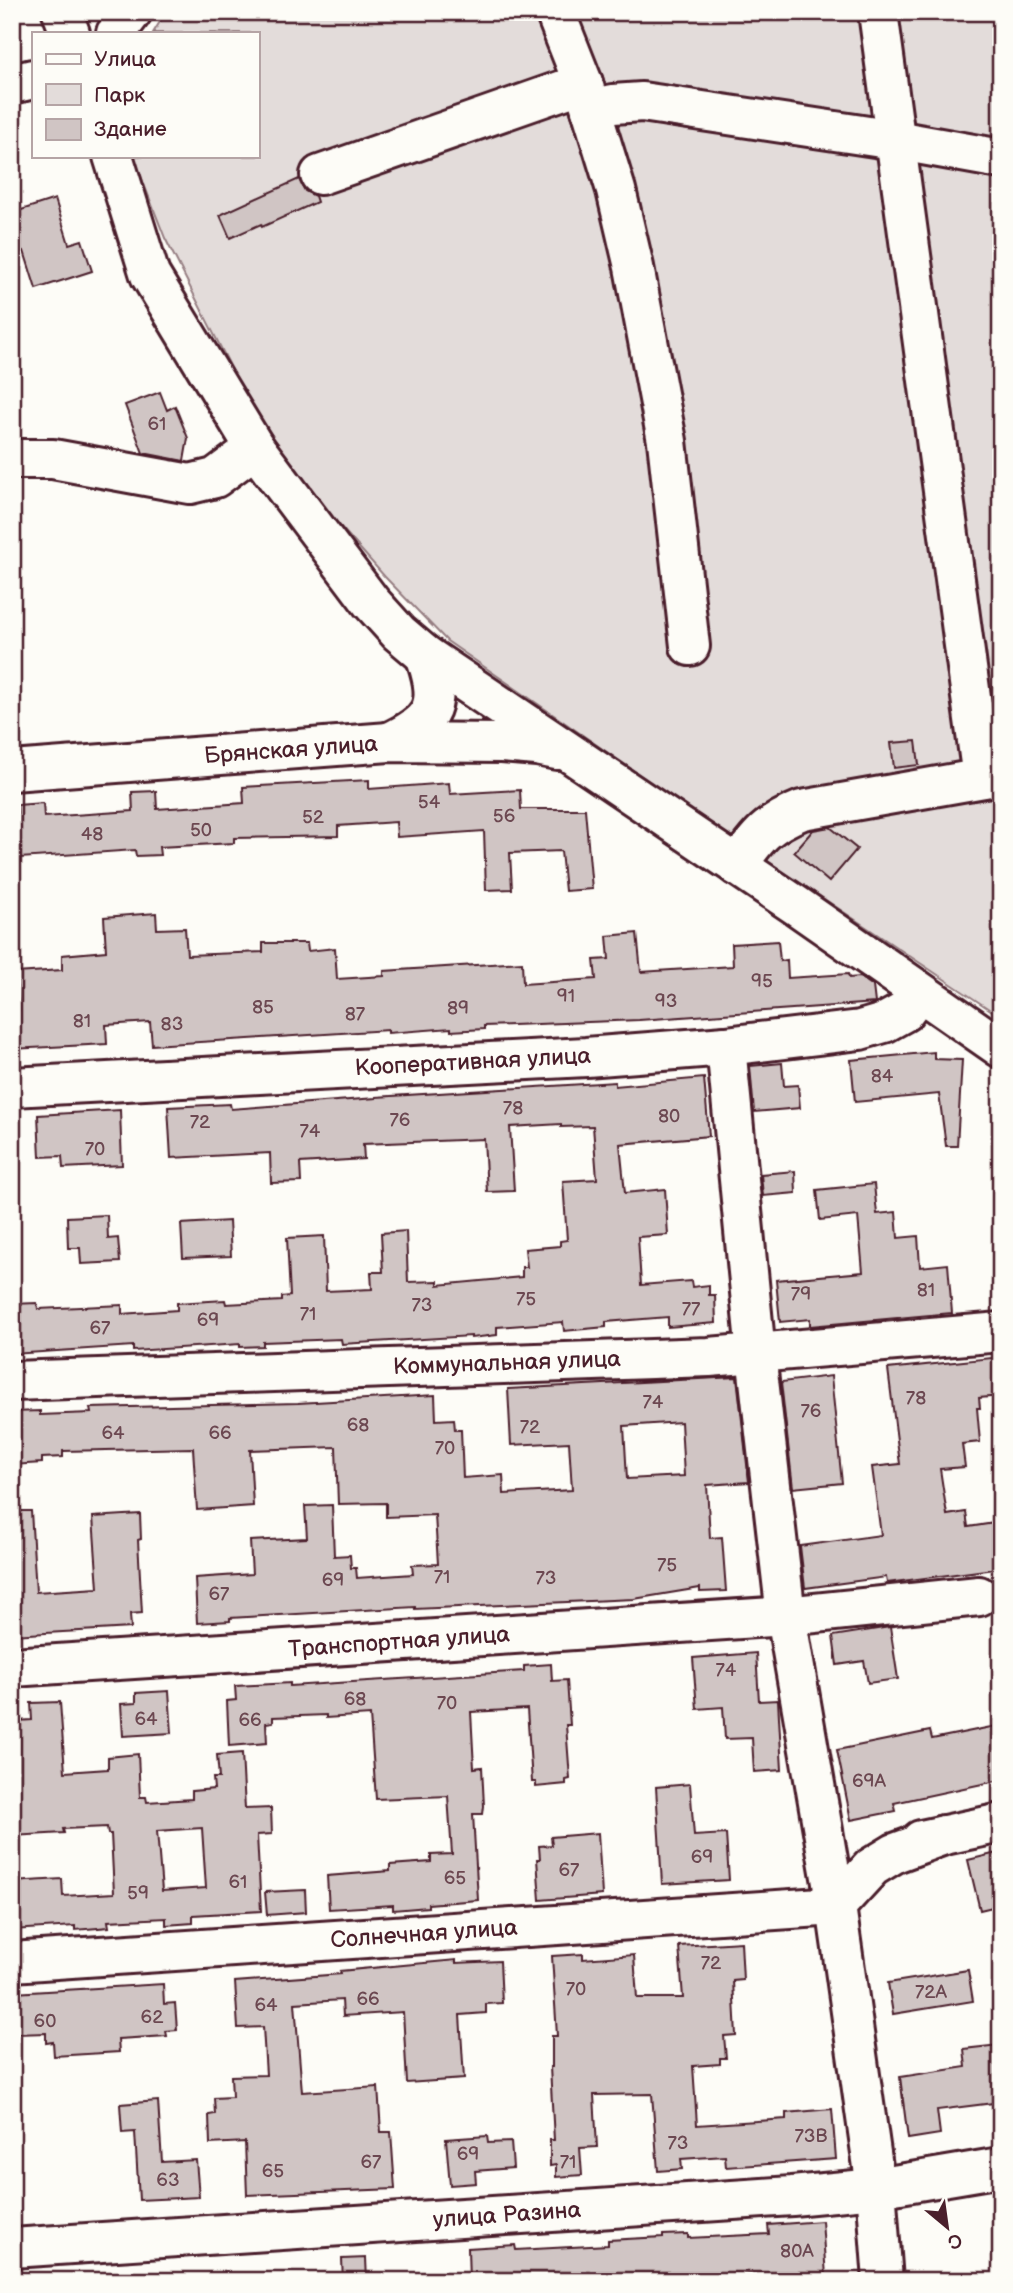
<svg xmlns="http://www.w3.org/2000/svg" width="1013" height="2293" font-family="'Balsamiq Sans',sans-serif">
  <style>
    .green { fill: #e3dcda; stroke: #967e82; stroke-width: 2 }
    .building { fill: #d0c5c4; stroke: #4a1f2b; stroke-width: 2; fill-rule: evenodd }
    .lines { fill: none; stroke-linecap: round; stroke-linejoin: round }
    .minor-casing { stroke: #4a1f2b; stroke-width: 44 }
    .minor { stroke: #fdfcf7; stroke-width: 38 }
    .labels { text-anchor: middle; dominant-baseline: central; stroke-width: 6; stroke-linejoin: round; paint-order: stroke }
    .number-label { font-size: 19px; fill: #6c4851 }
    .street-label { font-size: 23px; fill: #4a1f2b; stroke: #fdfcf7 }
  </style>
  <rect width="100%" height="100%" fill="#fdfcf7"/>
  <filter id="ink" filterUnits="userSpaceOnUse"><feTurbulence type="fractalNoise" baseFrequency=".0143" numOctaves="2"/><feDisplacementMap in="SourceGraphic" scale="14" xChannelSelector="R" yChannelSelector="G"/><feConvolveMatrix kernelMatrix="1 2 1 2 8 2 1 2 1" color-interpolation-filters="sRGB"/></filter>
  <g filter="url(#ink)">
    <!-- green -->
    <path class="green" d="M166 12H1001V1017L673 798 447 641 385 577 273 450 165 238 133 156H257V33H153Z"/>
    <!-- building -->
    <g class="building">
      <path d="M299 179 305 191 315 196 317 202 262 227 261 224 230 238 220 215Z"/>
      <path d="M55 199 69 244 82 240 92 271 36 289 24 251 22 252 18 239 12 241V213Z"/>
      <path d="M160 392 167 410 175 406 188 438 184 461 143 453 125 405Z"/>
      <path d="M916 741 919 765 894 768 891 743Z"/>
      <path d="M369 780V789L449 783 450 794 520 790 521 809H585L592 889 565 891 561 851 510 853 512 889 486 890 484 831 397 837 396 822 338 826V836L234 838V843L159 847 160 855 136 856 135 850 20 858 17 805 43 803 44 817 133 811 132 792 156 791 157 809 244 803 243 787Z"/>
      <path d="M830 827 857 849 829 882 794 852 813 830Z"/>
      <path d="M156 913 157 929 185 928 187 955 263 952V943H307L308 951 335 948 337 979 384 976V971L522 962 523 984 596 979 594 960 609 959 607 936 637 933 641 972 733 966 732 944 778 941 780 961 787 960 788 978 848 974 849 978 860 977 873 986 875 1003 639 1020 484 1026V1029L451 1031V1028L388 1033V1030L152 1045 150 1022 106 1025 107 1044 12 1049V1011L19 1010 16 973 62 970V955L106 951 104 917Z"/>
      <path d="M934 1052V1059L962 1060 957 1146H946L939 1094 855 1102 851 1060Z"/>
      <path d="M782 1063 784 1086 798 1085 800 1108 754 1112 750 1066Z"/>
      <path d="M704 1078 709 1136 620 1144 625 1193 665 1189 668 1235 638 1237 641 1285 691 1281 692 1287 709 1285V1295H715L716 1323 668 1327V1317L606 1322V1327L564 1331 563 1322 497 1327V1335L471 1338V1336L342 1344 341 1339 263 1342V1346L240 1347V1344L133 1351V1346L12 1354V1304L37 1303 38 1309 122 1305V1314L177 1310V1303L225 1300 226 1304 282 1301V1297L290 1296 287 1238 324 1236 326 1291 372 1289 371 1272H383L381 1233 406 1231 408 1282 438 1281V1285L522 1277V1267H527L525 1249 560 1246V1241L567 1240 563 1181 597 1179 593 1126 561 1127V1124L510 1127 514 1191 487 1192 484 1139 363 1144 364 1159 300 1163 301 1182 271 1183 270 1153 171 1158 168 1107 230 1104 231 1109 376 1098V1097L615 1082V1086Z"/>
      <path d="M120 1110 122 1165 63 1168 62 1156 40 1157 38 1115Z"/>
      <path d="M795 1171 796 1193 763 1196 761 1174Z"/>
      <path d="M874 1184 877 1214 896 1212 898 1238 918 1236 920 1267 948 1264 952 1313 810 1326V1319L780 1322 776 1280 863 1272 858 1216 820 1220 817 1190Z"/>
      <path d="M107 1215 108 1239 118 1238 120 1262 81 1264 80 1248H68L67 1217Z"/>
      <path d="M229 1221 231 1256 183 1258 181 1224Z"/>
      <path d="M1001 1357V1396L979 1398 980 1408H977L980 1442 962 1444 965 1467 940 1469 947 1515 966 1512 968 1527 1001 1522V1568L887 1583 886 1577 805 1588 800 1546 881 1535 872 1467 900 1464 888 1369Z"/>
      <path d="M831 1376 842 1483 793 1488 781 1382Z"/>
      <path d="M737 1377 749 1482 707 1485 710 1538 722 1537 726 1591 700 1592V1588L634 1599 415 1609V1607L230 1618V1621L197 1623 195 1578 252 1574 250 1541 307 1538 305 1506 332 1505 334 1556 350 1555 351 1568H356L357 1578 413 1574 412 1565 438 1564 435 1515 386 1517V1503L338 1504 336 1447 250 1450 253 1506 197 1510 193 1448 63 1451V1457L42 1458V1463L12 1465V1412L40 1411V1415L91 1413 90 1408 298 1403 435 1395 436 1420 454 1419 455 1430H461L463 1478 503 1475 504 1494 572 1490 569 1442 511 1445 508 1389ZM681 1422 684 1476 627 1479 624 1426Z"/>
      <path d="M12 1511H31L36 1592 98 1588 93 1517 140 1514 141 1539 138 1540 142 1613 130 1614 131 1628 12 1635Z"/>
      <path d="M890 1627 898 1679 868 1683 864 1661 837 1665 833 1636Z"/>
      <path d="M756 1653 759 1701 778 1700 782 1770 754 1772 752 1738 725 1739 723 1707 697 1709 693 1658Z"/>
      <path d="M551 1664 552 1681 567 1680 570 1725H566L570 1779 566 1780V1784L536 1787V1782H532L527 1709 471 1712 474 1768 482 1767 484 1806 483 1814H473L478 1900 428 1904V1907L393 1910V1905L329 1909 327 1876 390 1871V1865L431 1862V1855L452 1854 448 1796 376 1799 370 1715 326 1718V1715L273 1717V1722L266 1723 267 1743 229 1746 227 1701 236 1700 235 1686 290 1683V1686L524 1671V1666Z"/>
      <path d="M169 1691 172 1733 123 1736 121 1704 136 1703V1693Z"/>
      <path d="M60 1702 65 1772 108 1769V1757L138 1754 140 1797H146L147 1802 192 1799V1791L214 1789 213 1778H219L217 1755 242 1753 245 1809 271 1808 272 1834 257 1835 261 1911 193 1915V1923L166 1925V1918L108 1921 109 1927 75 1930V1926L12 1930V1882L62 1879 63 1896 114 1893 111 1834H108L107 1827 63 1829 64 1833 12 1836V1728L17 1727V1721L32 1720 31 1703ZM202 1828 206 1888 162 1891 157 1831Z"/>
      <path d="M1001 1725V1780L894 1803 896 1811 851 1820 837 1750 930 1731 932 1739Z"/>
      <path d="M690 1784 694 1836 726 1834 729 1880 662 1884 656 1787Z"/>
      <path d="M598 1833 602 1895 540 1900 537 1859H540L539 1846 552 1845 551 1837Z"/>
      <path d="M1001 1852V1905L980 1910 968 1860Z"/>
      <path d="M305 1890 306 1912 267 1915 265 1892Z"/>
      <path d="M741 1942 743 1980 733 1981 736 2035 724 2036 726 2058H720V2064L693 2066 697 2125 786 2119V2113L832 2109 836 2159 726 2167 725 2156 681 2159 682 2169 658 2171 652 2094 594 2095 597 2147 580 2148 582 2175 556 2177V2165L550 2166V2140H554L550 2067H552V2036H557L552 1956 583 1954V1959L634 1955 637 1998H683L679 1946Z"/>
      <path d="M456 1960V1963L500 1961 502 2003 486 2004V2013L460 2015 464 2079 407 2083 403 2012 343 2016 342 2000 295 2003 302 2092 378 2087 381 2132H391L395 2189 247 2195 245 2142 210 2144 209 2115 215 2114 214 2098 232 2097 231 2076 266 2075 263 2027 238 2028 235 1982 341 1974 340 1971Z"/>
      <path d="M968 1970 973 2001 893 2014 888 1983Z"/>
      <path d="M163 1984 164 2004 175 2003 177 2030 166 2031 167 2036 118 2039 119 2052 54 2056 53 2042 46 2043V2033L16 2034 14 1993Z"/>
      <path d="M999 2045 1001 2102 937 2110 940 2134 908 2139 900 2077 966 2067 964 2049Z"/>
      <path d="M158 2101 162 2162 196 2160 199 2197 139 2200 135 2132 122 2133 120 2104Z"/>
      <path d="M487 2136 488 2143 511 2142 513 2168 475 2171 476 2183 450 2185 446 2139Z"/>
      <path d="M822 2221 826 2276 772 2280V2273L652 2281H469L468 2248 515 2245 516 2250 608 2245V2240L663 2237V2235L688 2234V2238L769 2234 768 2225Z"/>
      <path d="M366 2258 367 2281H343L342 2259Z"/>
    </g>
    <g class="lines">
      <defs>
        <g id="minor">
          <path d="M62 12 70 33"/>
          <path d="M555 12 583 83 616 190 634 267 667 441 690 646"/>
          <path d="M878 12 982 778"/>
          <path d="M116 33 132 12"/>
          <path d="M12 84 33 79"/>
          <path d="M591 109 613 104 642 102 895 140 1001 159"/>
          <path d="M113 156 150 275 255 448 371 602 399 633 425 655 797 906 1001 1048"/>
          <path d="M320 175 583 83"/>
          <path d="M12 459H53L190 484 215 478 255 448"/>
          <path d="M389 742C436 720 442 703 425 655"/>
          <path d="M12 771 389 742 502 743 537 746 557 750"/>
          <path d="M737 866C758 836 767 824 802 810L1001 775"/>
          <path d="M726 1046 756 1354 786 1616 836 1906 876 2188 883 2281"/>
          <path d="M12 1087 586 1057 726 1046 860 1030 884 1023 904 1012 919 992"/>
          <path d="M12 1381 709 1357 1001 1332"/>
          <path d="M12 1667 786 1616 979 1596"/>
          <path d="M921 1840 1001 1823"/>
          <path d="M12 1962 836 1906 872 1867 895 1853 944 1835"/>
          <path d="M12 2248 792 2196 876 2188 1001 2167"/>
        </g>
      </defs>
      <!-- minor casing -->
      <use href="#minor" class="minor-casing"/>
      <!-- minor -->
      <use href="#minor" class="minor"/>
    </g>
  </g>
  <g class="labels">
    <!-- number labels -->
    <g class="number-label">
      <text x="157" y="424">61</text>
      <text x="429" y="802">54</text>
      <text x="504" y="816">56</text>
      <text x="313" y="817">52</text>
      <text x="201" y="830">50</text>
      <text x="92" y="834">48</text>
      <text x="762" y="981">95</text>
      <text x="566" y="996">91</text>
      <text x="666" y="1001">93</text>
      <text x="263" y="1007">85</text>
      <text x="458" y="1008">89</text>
      <text x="355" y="1014">87</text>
      <text x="82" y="1021">81</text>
      <text x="172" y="1024">83</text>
      <text x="882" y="1076">84</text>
      <text x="513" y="1108">78</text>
      <text x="669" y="1116">80</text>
      <text x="400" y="1120">76</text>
      <text x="200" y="1122">72</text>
      <text x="310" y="1131">74</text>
      <text x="95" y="1149">70</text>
      <text x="926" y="1290">81</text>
      <text x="801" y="1294">79</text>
      <text x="526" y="1299">75</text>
      <text x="422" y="1305">73</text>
      <text x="691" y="1309">77</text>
      <text x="308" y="1314">71</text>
      <text x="208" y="1320">69</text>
      <text x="100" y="1328">67</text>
      <text x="916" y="1398">78</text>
      <text x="653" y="1402">74</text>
      <text x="811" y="1411">76</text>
      <text x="358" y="1425">68</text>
      <text x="530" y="1427">72</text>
      <text x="113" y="1433">64</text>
      <text x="220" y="1433">66</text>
      <text x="445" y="1448">70</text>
      <text x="667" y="1565">75</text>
      <text x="442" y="1577">71</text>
      <text x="546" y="1578">73</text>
      <text x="333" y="1580">69</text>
      <text x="219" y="1594">67</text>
      <text x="726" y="1670">74</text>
      <text x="355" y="1699">68</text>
      <text x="447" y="1703">70</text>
      <text x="146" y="1719">64</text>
      <text x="250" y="1720">66</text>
      <text x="869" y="1781">69А</text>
      <text x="702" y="1857">69</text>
      <text x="569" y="1870">67</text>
      <text x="455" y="1878">65</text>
      <text x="238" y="1882">61</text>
      <text x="138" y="1893">59</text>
      <text x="711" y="1963">72</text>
      <text x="576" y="1989">70</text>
      <text x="931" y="1992">72А</text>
      <text x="368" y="1999">66</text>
      <text x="266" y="2005">64</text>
      <text x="152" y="2017">62</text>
      <text x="45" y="2021">60</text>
      <text x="811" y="2136">73В</text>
      <text x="678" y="2143">73</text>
      <text x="468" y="2154">69</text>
      <text x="371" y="2162">67</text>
      <text x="568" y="2162">71</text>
      <text x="273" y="2171">65</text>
      <text x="168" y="2180">63</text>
      <text x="797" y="2251">80А</text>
    </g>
    <!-- street labels -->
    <g class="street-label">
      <text transform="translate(291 750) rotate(-4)">Брянская улица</text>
      <text transform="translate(473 1062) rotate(-3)">Кооперативная улица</text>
      <text transform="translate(507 1363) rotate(-2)">Коммунальная улица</text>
      <text transform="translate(399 1642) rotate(-4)">Транспортная улица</text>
      <text transform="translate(424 1934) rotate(-4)">Солнечная улица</text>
      <text transform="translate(507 2215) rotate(-4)">улица Разина</text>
    </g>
  </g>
  <!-- margin -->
  <rect width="1013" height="2293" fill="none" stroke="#fdfcf7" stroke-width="42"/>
  <rect x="21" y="21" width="971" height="2251" fill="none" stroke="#4a1f2b" stroke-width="2.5" filter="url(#ink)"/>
  <!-- legend -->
  <rect x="32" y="32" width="228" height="126" fill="#fdfcf7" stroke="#b5a4a5" stroke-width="2"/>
  <rect x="46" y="54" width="35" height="10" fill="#fdfcf7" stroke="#b5a4a5" stroke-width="2"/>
  <text x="94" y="66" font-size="21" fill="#4a1f2b">Улица</text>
  <rect x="46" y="84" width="35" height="21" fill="#e3dcda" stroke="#b5a4a5" stroke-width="2"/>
  <text x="94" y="102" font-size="21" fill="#4a1f2b">Парк</text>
  <rect x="46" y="119" width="35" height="21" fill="#d0c5c4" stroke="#b5a4a5" stroke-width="2"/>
  <text x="94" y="136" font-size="21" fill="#4a1f2b">Здание</text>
  <!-- north arrow -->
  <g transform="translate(947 2227) rotate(151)" stroke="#fdfcf7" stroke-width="5" paint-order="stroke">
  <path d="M0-5L12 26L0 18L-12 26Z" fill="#4a1f2b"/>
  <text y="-10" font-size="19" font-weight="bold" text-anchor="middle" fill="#4a1f2b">С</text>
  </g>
</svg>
